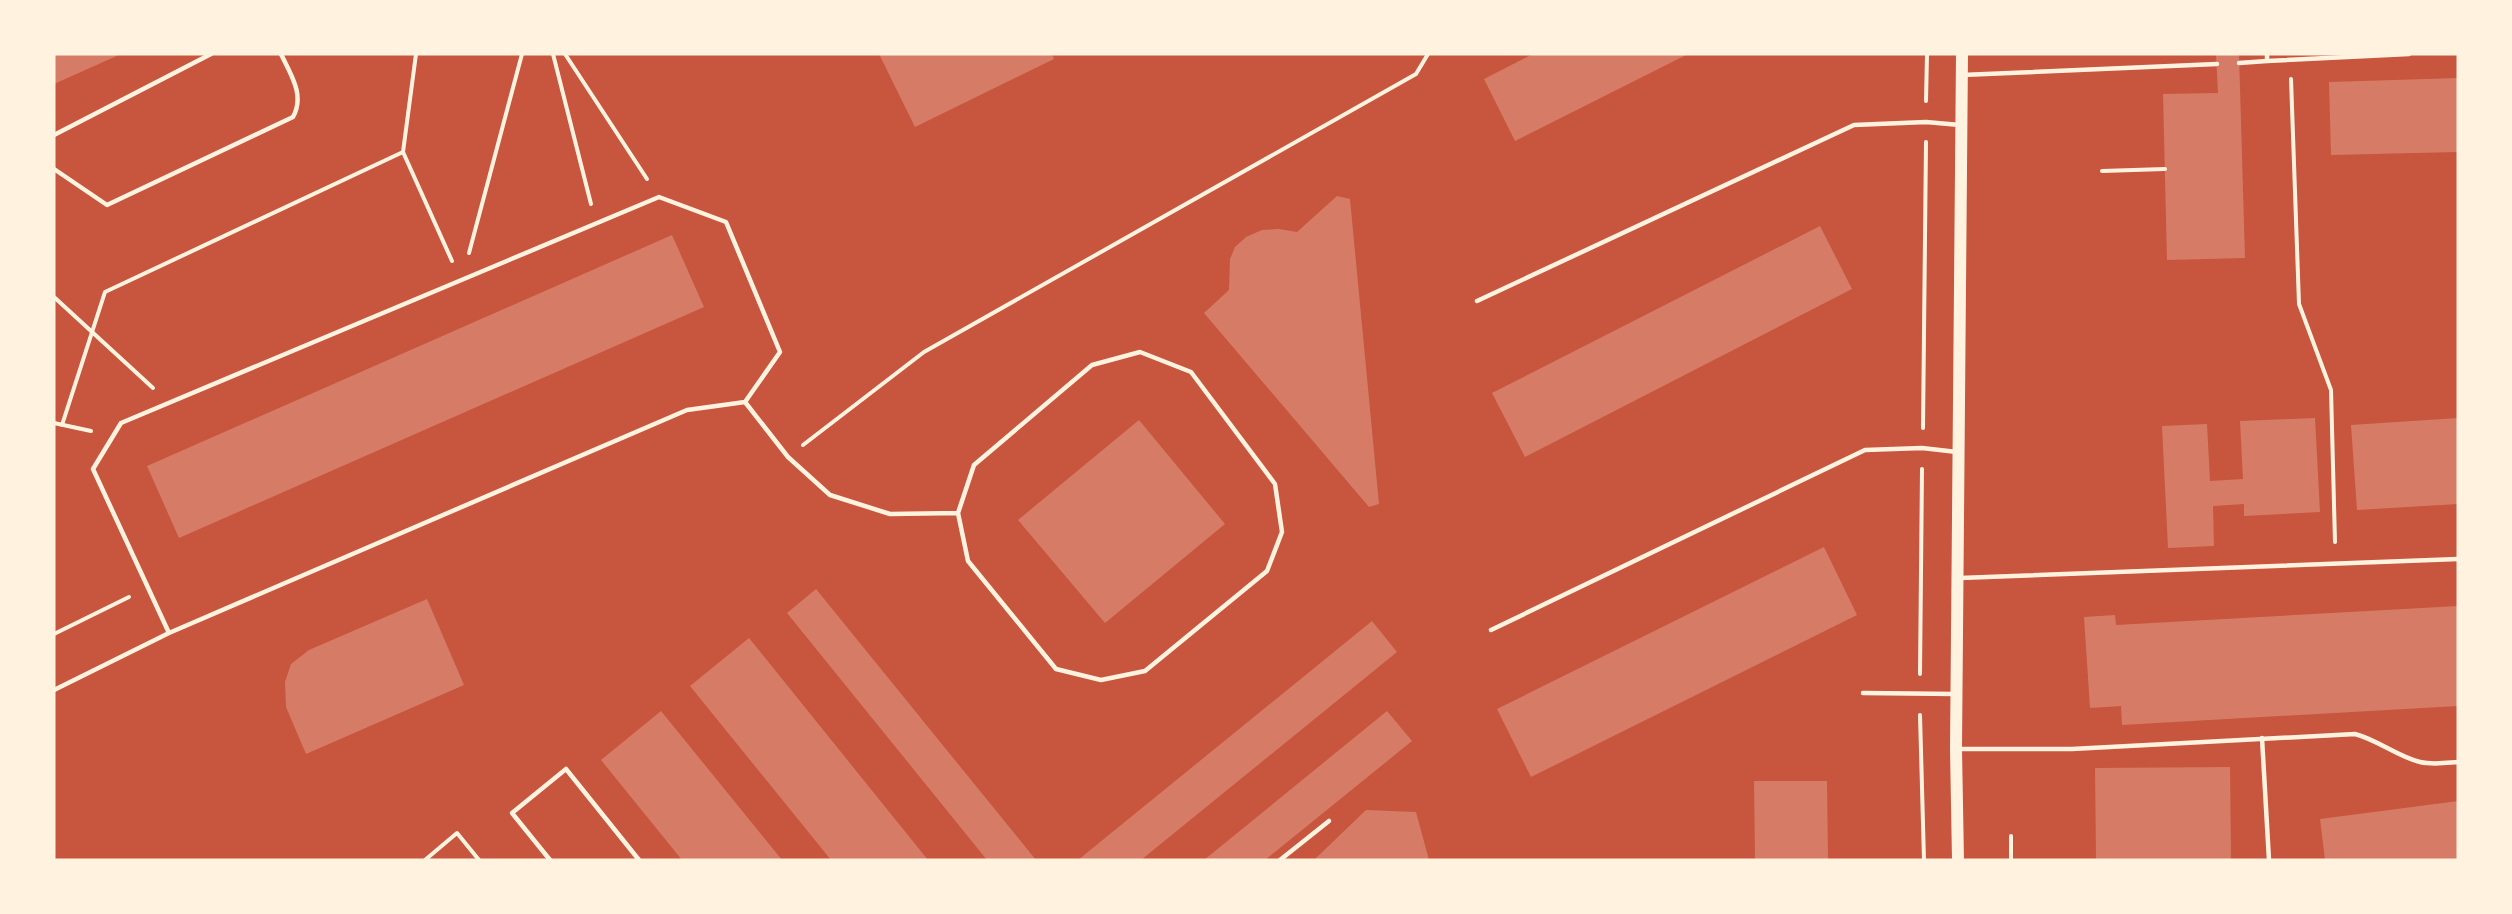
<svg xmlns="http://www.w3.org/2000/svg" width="2512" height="914" font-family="'Work Sans',sans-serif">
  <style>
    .building { fill: #d67c66 }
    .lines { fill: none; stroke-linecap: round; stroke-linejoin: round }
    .path { stroke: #fff3e0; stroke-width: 4 }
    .service { stroke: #fff3e0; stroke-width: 4.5 }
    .secondary { stroke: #fff3e0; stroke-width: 12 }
  </style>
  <rect width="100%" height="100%" fill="#c8553d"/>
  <!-- building -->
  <g class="building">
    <path d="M54 54H121L54 84Z"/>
    <path d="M879 54H1052L1054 59 915 127Z"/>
    <path d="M1533 54H1688L1515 141 1484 79Z"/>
    <path d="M2216 54H2239L2245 258 2167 260 2163 94 2218 93Z"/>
    <path d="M2458 78V152L2331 155 2329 82Z"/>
    <path d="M1337 196 1350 199 1379 504 1369 507 1204 313 1229 290 1230 259 1235 247 1246 237 1262 230 1279 229 1297 232Z"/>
    <path d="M1820 226 1852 289 1525 457 1492 393Z"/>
    <path d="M672 235 704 307 179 538 147 466Z"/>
    <path d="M2315 418 2320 512 2244 516V504L2213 506 2214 546 2168 548 2162 426 2207 424 2210 481 2243 479 2240 421Z"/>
    <path d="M2458 418V504L2357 510 2351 425Z"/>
    <path d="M1139 420 1225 524 1105 623 1018 520Z"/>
    <path d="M1824 547 1857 615 1531 777 1497 709Z"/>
    <path d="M816 589 1036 860H987L787 613Z"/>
    <path d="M427 599 464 685 306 754 286 707 285 682 291 664 309 650Z"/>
    <path d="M2458 606V706L2122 725 2121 706 2090 708 2084 617 2115 615 2116 625Z"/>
    <path d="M1372 621 1397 652 1141 860H1078Z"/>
    <path d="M749 638 928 860H831L690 686Z"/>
    <path d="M661 711 782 860H682L601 760Z"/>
    <path d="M1387 711 1412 741 1265 860H1204Z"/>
    <path d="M2230 767 2231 860H2096L2095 768Z"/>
    <path d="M1754 781H1827L1828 860H1755Z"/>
    <path d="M2458 801V860H2325L2320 819Z"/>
    <path d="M1366 810 1416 812 1429 860H1314Z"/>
  </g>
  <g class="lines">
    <!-- path -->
    <g class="path">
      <path d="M416 54 403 152 452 261"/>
      <path d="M553 54 591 204"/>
      <path d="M565 54 647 179"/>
      <path d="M2291 79 2299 304 2331 390 2335 542"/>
      <path d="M1926 101 1927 54"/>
      <path d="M2102 171 2165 169"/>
      <path d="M469 253 522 54"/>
      <path d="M54 297 153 388"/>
      <path d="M54 423 91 431"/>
      <path d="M62 425 105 292 403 152"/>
      <path d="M1923 428 1926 142"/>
      <path d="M803 445 924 352 1416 74 1428 54"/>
      <path d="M54 634 129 597"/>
      <path d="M1920 674 1922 469"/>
      <path d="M1920 715 1924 860"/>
      <path d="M2011 836V860"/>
      <path d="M425 860 457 833 479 860"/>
    </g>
    <!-- service -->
    <g class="service">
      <path d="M2267 61 2409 54"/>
      <path d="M2239 63 2267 61V54"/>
      <path d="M1962 75 2217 64"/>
      <path d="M54 135 211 54"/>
      <path d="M54 169 107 205 293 117C305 95 291 75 281 54"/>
      <path d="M1477 301 1854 125 1926 122 1960 125"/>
      <path d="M745 402 788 457 830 495 890 514 958 513 968 561 1056 669 1101 680 1145 671 1267 571 1282 532 1275 484 1191 372 1140 352 1092 365 974 465 958 513"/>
      <path d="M1960 578 2458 559"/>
      <path d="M1491 630 1865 450 1922 448 1957 452"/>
      <path d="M54 690 169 633 687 410 745 402 780 352 726 222 659 197 121 423 93 469 169 633"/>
      <path d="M1863 693 1956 694"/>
      <path d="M2262 738 2269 860"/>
      <path d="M1958 749H2072L2355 734C2378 740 2398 757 2420 762 2433 765 2445 763 2458 762"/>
      <path d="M550 860 512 813 566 769 639 860"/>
      <path d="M1280 860 1329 821"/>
    </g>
    <!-- secondary -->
    <path class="secondary" d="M1958 860 1956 749 1962 54"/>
  </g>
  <!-- border -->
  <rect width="2512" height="914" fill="none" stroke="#fff3e0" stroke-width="111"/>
</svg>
